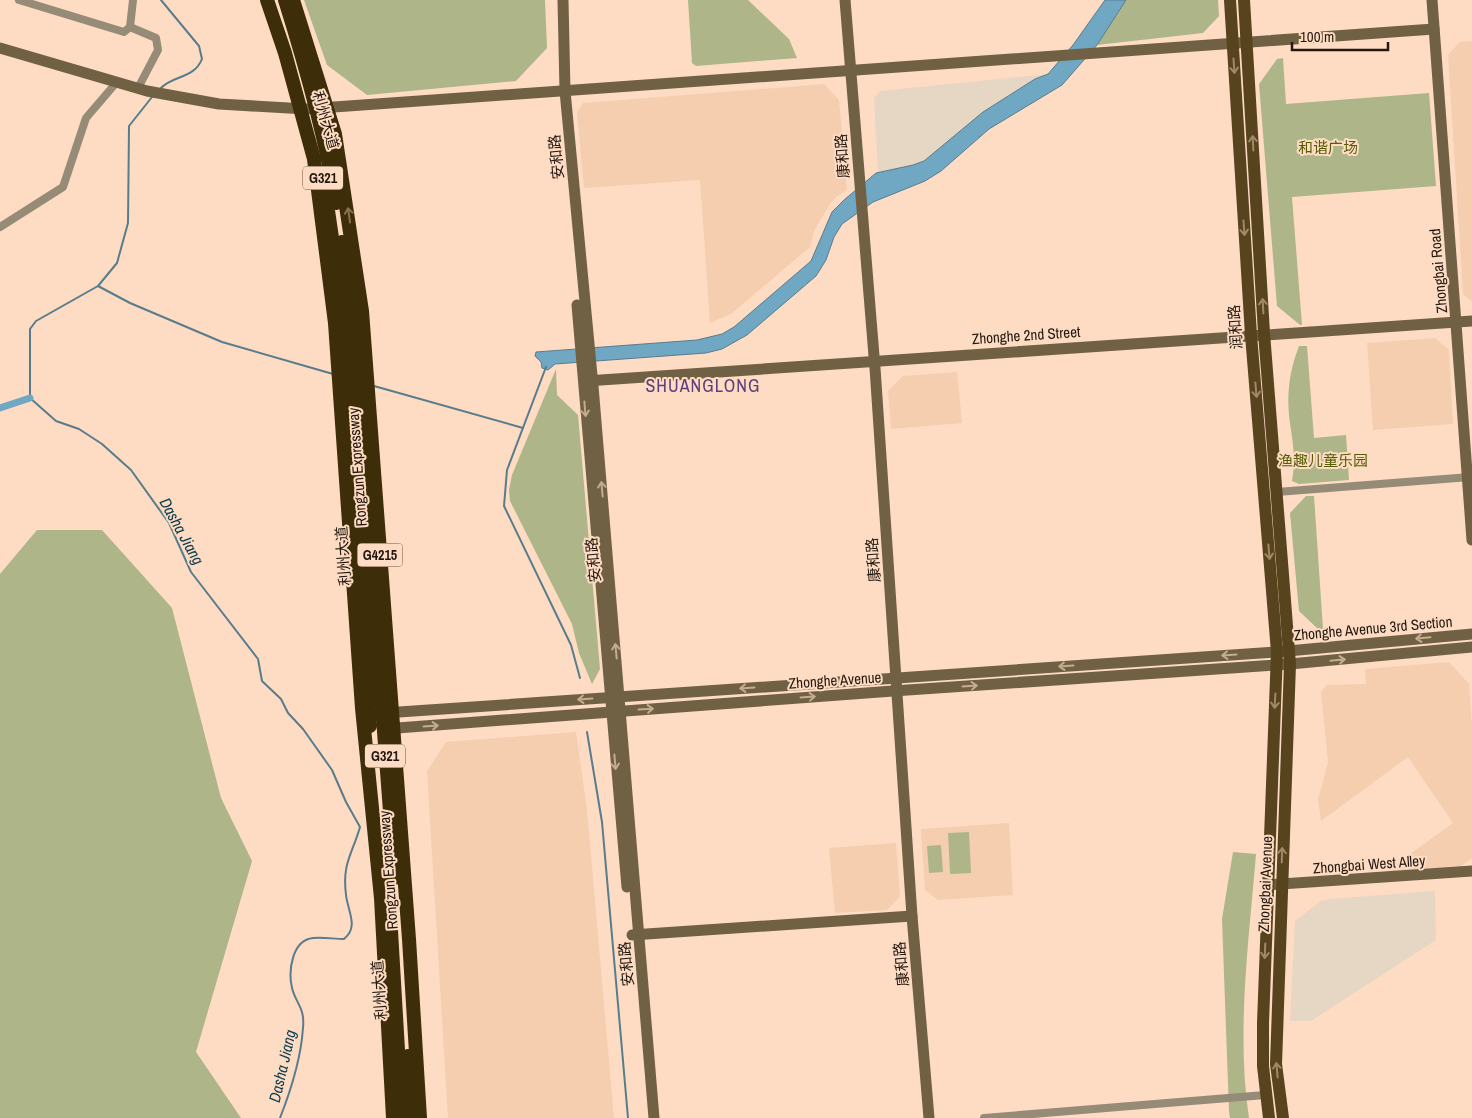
<svg xmlns="http://www.w3.org/2000/svg" width="1472" height="1118" font-family="'Archivo Narrow','Noto Sans SC',sans-serif">
  <style>
    .built { fill: #f5ceb0 }
    .medical { fill: #e5d7c4 }
    .green { fill: #aeb588 }
    .water { fill: #70a7c3; stroke: #597c8d }
    .lines { fill: none; stroke-linecap: round; stroke-linejoin: round }
    .stream { stroke: #597c8d; stroke-width: 2 }
    .canal { stroke: #70a7c3; stroke-width: 7 }
    .street { stroke: #968b77; stroke-width: 8 }
    .secondary { stroke: #716144; stroke-width: 11 }
    .primary { stroke: #57441e; stroke-width: 12 }
    .highway { stroke: #3d2d08; stroke-width: 14 }
    .highway-bridge { stroke: #3d2d08; stroke-width: 14 }
    .oneway { stroke: #a28868 }
    .oneway2 { stroke: #8a7353 }
    .oneway3 { stroke: #c5ab90 }
    .labels { text-anchor: middle; dominant-baseline: central; stroke-width: 4; stroke-linejoin: round; paint-order: stroke }
    .shield { fill: #fddcc3; stroke: #645345; stroke-width: 1 }
    .shield-label { font-size: 14px; font-weight: bold; fill: #23180f }
    .street-label { font-size: 15px; fill: #23180f; stroke: #fddcc3 }
    .park-label { font-size: 15px; fill: #565d06; stroke: #fddcc3 }
    .water-label { font-size: 16px; font-style: italic; fill: #0e3e52; stroke: #fddcc3 }
    .quarter-label { font-size: 18px; letter-spacing: 1px; fill: #5c3f7a; stroke: #fddcc3 }
  </style>
  <rect width="100%" height="100%" fill="#fddcc3"/>
  <!-- built -->
  <g class="built">
    <path d="M1472 41V302L1463 294 1448 55 1460 42Z"/>
    <path d="M824 84 839 100 847 190 837 196 830 204 814 231 810 247 731 314 710 323 700 180 584 188 577 112 583 103Z"/>
    <path d="M1435 338 1449 350 1453 424 1373 430 1367 343Z"/>
    <path d="M957 372 962 423 891 429 888 391 903 376Z"/>
    <path d="M1449 662 1469 684 1472 725V858L1461 866 1385 872 1453 823 1408 757 1321 821 1318 799 1328 763 1321 692 1327 685 1366 684 1365 669Z"/>
    <path d="M576 732 587 809 614 1118H448L427 771 446 742Z"/>
    <path d="M1009 823 1013 895 938 900 925 890 921 829Z"/>
    <path d="M896 843 900 897 887 910 835 913 829 848Z"/>
  </g>
  <!-- medical -->
  <g class="medical">
    <path d="M1048 74 983 112 924 161 913 165 878 172 874 98 880 91Z"/>
    <path d="M1435 891 1436 940 1311 1021H1290L1295 921 1321 901 1330 899Z"/>
  </g>
  <!-- green -->
  <g class="green">
    <path d="M304 0H545L547 48 516 81 367 95 327 65Z"/>
    <path d="M688 0H748L789 39 797 58 696 66 692 63Z"/>
    <path d="M1126 0H1218L1219 16 1203 33 1097 45Z"/>
    <path d="M1283 58 1286 104 1429 93 1436 186 1292 197 1302 325H1300L1277 306 1259 84 1277 59Z"/>
    <path d="M1299 346H1307L1314 438 1346 435 1349 480 1299 484 1292 481C1296 460 1293 444 1290 423 1286 397 1289 371 1299 346Z"/>
    <path d="M556 369 557 395 578 415 600 669 592 684 579 653 572 624 510 501 509 490 512 475Z"/>
    <path d="M1306 496H1314L1323 629H1318L1299 611 1290 513Z"/>
    <path d="M37 530H102L172 608 221 798 252 861 196 1052 241 1118H0V574Z"/>
    <path d="M969 832 971 873 950 874 948 833Z"/>
    <path d="M941 845 943 872 929 873 927 846Z"/>
    <path d="M1233 852 1256 854C1249 940 1236 1033 1249 1118H1230L1229 1111 1222 919Z"/>
  </g>
  <!-- water -->
  <path class="water" d="M1105 0H1126L1097 45 1062 85 989 129 941 171 925 181 873 202 842 224 834 237 826 260 816 276 747 335 722 349 706 353 555 364 548 370 542 368 541 362 535 356 536 352 697 340 722 334 734 327 811 261 832 212 844 200 876 173 913 165 924 161 983 112 1035 79 1048 74 1073 45Z"/>
  <g class="lines">
    <!-- stream -->
    <g class="stream">
      <path d="M161 88C173 75 194 79 202 59L199 46 161 0"/>
      <path d="M152 97 129 126 128 223 117 263 98 286 36 321 30 329V398L56 421 79 429 102 444 131 470 169 523 191 572 258 659 262 681 281 699 288 713 303 729 332 770 346 802 360 827C352 855 342 863 346 895 348 912 359 927 344 939 334 939 324 937 313 938 292 940 288 971 292 988 296 1004 305 1007 303 1028 301 1058 291 1090 280 1118"/>
      <path d="M98 286 130 303 222 342 333 374"/>
      <path d="M546 367 507 470 504 506 571 645 580 678"/>
      <path d="M374 386 523 428"/>
      <path d="M587 732 602 822 628 1118"/>
    </g>
    <!-- canal -->
    <path class="canal" d="M0 408 30 398"/>
    <!-- street -->
    <g class="street">
      <path d="M19 0 124 32 130 27 133 0"/>
      <path d="M130 27 156 38 158 50 138 88"/>
      <path d="M0 227 63 187 86 118 116 83"/>
      <path d="M1277 492 1470 477"/>
      <path d="M984 1118 1265 1095"/>
    </g>
    <!-- secondary -->
    <g class="secondary">
      <path d="M563 0 565 91 593 386 654 1118"/>
      <path d="M845 0 875 368 912 916 929 1118"/>
      <path d="M1432 0 1472 540"/>
      <path d="M0 48 147 91 219 104 306 109 1434 29"/>
      <path d="M577 305 627 887"/>
      <path d="M586 381 1472 321"/>
      <path d="M384 713 1277 652 1472 634"/>
      <path d="M384 729 893 691 1290 664 1472 647"/>
      <path d="M1267 885 1472 871"/>
      <path d="M632 935 912 916"/>
    </g>
    <!-- primary -->
    <g class="primary">
      <path d="M1230 0 1251 335 1277 652 1263 1023V1066L1269 1118"/>
      <path d="M1244 0 1264 333 1290 664 1276 1064 1283 1118"/>
    </g>
    <!-- highway -->
    <g class="highway">
      <path d="M285 0C306 67 325 134 336 203"/>
      <path d="M325 190 343 313 370 726"/>
      <path d="M342 242C358 347 364 452 371 558 378 664 386 771 395 878"/>
      <path d="M383 849 390 914 402 1118"/>
      <path d="M408 1056 413 1118"/>
    </g>
    <!-- highway-bridge -->
    <g class="highway-bridge">
      <path d="M267 0 285 53 314 159 335 323 362 708 381 898 393 1118"/>
      <path d="M293 0 335 134 362 311 409 939 420 1118"/>
    </g>
  </g>
  <!-- one-way arrows -->
  <defs><path id="oneway-shaft" d="M-6 0H5M1.5-3L5.5 0L1.5 3" fill="none" stroke-width="1.6" stroke-linecap="round" stroke-linejoin="round" transform="scale(1.25)"/></defs>
  <g class="oneway">
    <use href="#oneway-shaft" transform="translate(1234 66) rotate(86)"/>
    <use href="#oneway-shaft" transform="translate(1253 143) rotate(-93)"/>
    <use href="#oneway-shaft" transform="translate(1244 228) rotate(86)"/>
    <use href="#oneway-shaft" transform="translate(1263 306) rotate(-93)"/>
    <use href="#oneway-shaft" transform="translate(1256 390) rotate(85)"/>
    <use href="#oneway-shaft" transform="translate(1269 552) rotate(85)"/>
    <use href="#oneway-shaft" transform="translate(1275 701) rotate(93)"/>
    <use href="#oneway-shaft" transform="translate(1282 855) rotate(-88)"/>
    <use href="#oneway-shaft" transform="translate(1265 951) rotate(92)"/>
    <use href="#oneway-shaft" transform="translate(1277 1070) rotate(-95)"/>
  </g>
  <use class="oneway2" href="#oneway-shaft" transform="translate(349 215) rotate(-98)"/>
  <g class="oneway3">
    <use href="#oneway-shaft" transform="translate(585 409) rotate(85)"/>
    <use href="#oneway-shaft" transform="translate(602 489) rotate(-95)"/>
    <use href="#oneway-shaft" transform="translate(1423 638) rotate(175)"/>
    <use href="#oneway-shaft" transform="translate(616 651) rotate(-95)"/>
    <use href="#oneway-shaft" transform="translate(1229 655) rotate(176)"/>
    <use href="#oneway-shaft" transform="translate(1338 660) rotate(-6)"/>
    <use href="#oneway-shaft" transform="translate(1066 666) rotate(176)"/>
    <use href="#oneway-shaft" transform="translate(970 686) rotate(-4)"/>
    <use href="#oneway-shaft" transform="translate(747 688) rotate(176)"/>
    <use href="#oneway-shaft" transform="translate(808 697) rotate(-4)"/>
    <use href="#oneway-shaft" transform="translate(585 699) rotate(176)"/>
    <use href="#oneway-shaft" transform="translate(646 709) rotate(-3)"/>
    <use href="#oneway-shaft" transform="translate(431 726) rotate(-4)"/>
    <use href="#oneway-shaft" transform="translate(615 762) rotate(85)"/>
  </g>
  <g class="labels">
    <!-- shield labels -->
    <g class="shield">
      <rect x="303" y="166.5" width="40" height="23" rx="4"/>
      <rect x="357.5" y="543.5" width="45" height="23" rx="4"/>
      <rect x="365" y="744.5" width="40" height="23" rx="4"/>
    </g>
    <g class="shield-label">
      <text x="323" y="178">G321</text>
      <text x="380" y="555">G4215</text>
      <text x="385" y="756">G321</text>
    </g>
    <!-- street labels -->
    <g class="street-label">
      <text transform="translate(326 120) rotate(74)">利州大道</text>
      <text transform="translate(842 156) rotate(-94)">康和路</text>
      <text transform="translate(556 157) rotate(-95)">安和路</text>
      <text transform="translate(1438 271) rotate(-95)">Zhongbai Road</text>
      <text transform="translate(1235 327) rotate(-94)">润和路</text>
      <text transform="translate(1026 335) rotate(-4)">Zhonghe 2nd Street</text>
      <text transform="translate(357 467) rotate(-94)">Rongzun Expressway</text>
      <text transform="translate(343 556) rotate(-94)">利州大道</text>
      <text transform="translate(593 560) rotate(-95)">安和路</text>
      <text transform="translate(873 560) rotate(-94)">康和路</text>
      <text transform="translate(1373 628) rotate(-5)">Zhonghe Avenue 3rd Section</text>
      <text transform="translate(835 680) rotate(-4)">Zhonghe Avenue</text>
      <text transform="translate(1369 864) rotate(-4)">Zhongbai West Alley</text>
      <text transform="translate(388 870) rotate(-94)">Rongzun Expressway</text>
      <text transform="translate(1265 884) rotate(-88)">Zhongbai Avenue</text>
      <text transform="translate(626 964) rotate(-95)">安和路</text>
      <text transform="translate(901 964) rotate(-95)">康和路</text>
      <text transform="translate(379 990) rotate(-94)">利州大道</text>
    </g>
    <!-- park labels -->
    <g class="park-label">
      <text x="1328" y="147">和谐广场</text>
      <text x="1323" y="460">渔趣儿童乐园</text>
    </g>
    <!-- water labels -->
    <g class="water-label">
      <text transform="translate(182 531) rotate(61)">Dasha Jiang</text>
      <text transform="translate(282 1066) rotate(-77)">Dasha Jiang</text>
    </g>
    <!-- quarter labels -->
    <g class="quarter-label">
      <text x="703" y="385">SHUANGLONG</text>
    </g>
  </g>
  <!-- scale -->
  <path d="M1292 42v8h96v-8" fill="none" stroke="#23180f" stroke-width="2.5"/>
  <text x="1300" y="42" font-size="15" fill="#23180f" stroke="#fddcc3" stroke-width="4" paint-order="stroke">100 m</text>
</svg>
